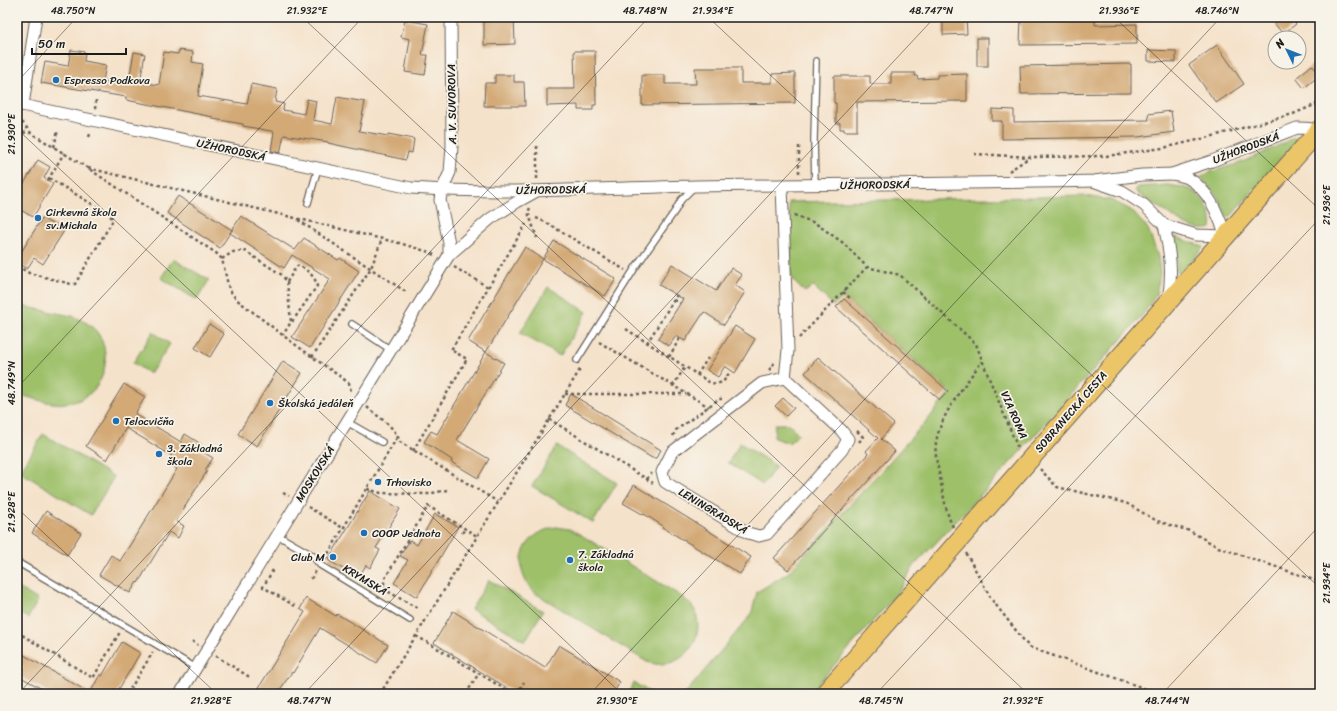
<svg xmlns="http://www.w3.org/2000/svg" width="1337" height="711" font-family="Sriracha,sans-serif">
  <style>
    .green { fill: #9dc069; stroke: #5c6e42 }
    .building { fill: #d3a976 }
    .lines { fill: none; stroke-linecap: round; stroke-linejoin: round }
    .service-casing { stroke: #686159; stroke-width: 8 }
    .minor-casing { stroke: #686159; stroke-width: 13 }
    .primary-casing { stroke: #686159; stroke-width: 20 }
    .path { stroke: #686159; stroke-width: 2.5; stroke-dasharray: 3 3; stroke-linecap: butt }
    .service { stroke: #fff; stroke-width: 5.5 }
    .minor { stroke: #fff; stroke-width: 11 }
    .primary { stroke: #edc569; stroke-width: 18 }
    .ticks { fill: none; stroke: #1c1c1c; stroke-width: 1; stroke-opacity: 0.45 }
    .poi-dot { fill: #1f6fb2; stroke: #f7f3e8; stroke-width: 1.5 }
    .labels { text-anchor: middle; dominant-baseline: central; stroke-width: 3.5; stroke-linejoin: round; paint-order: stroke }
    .poi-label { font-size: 11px; fill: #1c1c1c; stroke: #f7f3e8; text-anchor: start }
    .street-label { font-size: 11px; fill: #1c1c1c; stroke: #f7f3e8 }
    .neatline { fill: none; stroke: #1c1c1c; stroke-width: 1.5 }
    .ticks-label { font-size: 10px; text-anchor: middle; fill: #1c1c1c }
  </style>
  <rect width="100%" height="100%" fill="#f7f3e8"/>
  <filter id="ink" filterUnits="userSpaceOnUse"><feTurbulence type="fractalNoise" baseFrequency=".025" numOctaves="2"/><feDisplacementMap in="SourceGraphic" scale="8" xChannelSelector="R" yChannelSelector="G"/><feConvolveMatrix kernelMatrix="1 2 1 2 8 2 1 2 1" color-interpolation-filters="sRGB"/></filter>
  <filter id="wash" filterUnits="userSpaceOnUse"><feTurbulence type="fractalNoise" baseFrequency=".012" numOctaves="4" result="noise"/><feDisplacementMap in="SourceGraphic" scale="16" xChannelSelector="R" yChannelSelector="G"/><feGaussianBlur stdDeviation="0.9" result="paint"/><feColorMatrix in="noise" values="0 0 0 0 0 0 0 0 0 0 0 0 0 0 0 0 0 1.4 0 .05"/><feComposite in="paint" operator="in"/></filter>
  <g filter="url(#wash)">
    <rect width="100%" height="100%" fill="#f5e2ca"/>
    <!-- green -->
    <g class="green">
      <path d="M1293 138H1296V142L1231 216 1228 218 1218 197 1201 177C1206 172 1233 166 1242 162 1259 155 1276 147 1293 138Z"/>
      <path d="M1167 185C1174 186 1182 187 1189 189 1202 194 1214 214 1211 228 1202 231 1193 228 1184 224L1137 193 1135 189 1138 187Z"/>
      <path d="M1084 196 1111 200 1131 210 1148 229 1158 256 1160 273 1156 295 1142 316 992 483 914 566 896 595 809 694H685L751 615 757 592 789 572 930 417 950 392 843 297 834 306 813 286 805 292 794 282 791 275 789 202Z"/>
      <path d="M1174 237C1177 237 1200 245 1203 247L1202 249 1182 273H1179L1177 271V260L1173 240Z"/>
      <path d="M173 259 209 280 197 300 161 278Z"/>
      <path d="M548 287 587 312 560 356 520 333Z"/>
      <path d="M17 305 72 316C82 320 93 325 99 335 115 362 100 399 68 403 52 406 33 398 17 394Z"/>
      <path d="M153 332 170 344 150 374 133 363Z"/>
      <path d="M775 424H789L799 434 789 443 774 438Z"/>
      <path d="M43 434 114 477 91 515 20 472Z"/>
      <path d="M740 443 776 466 763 485 728 463Z"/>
      <path d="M557 446 617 483 593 523 532 486Z"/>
      <path d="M556 527 570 529 581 535 681 596C686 600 691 604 694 609 706 633 689 663 662 664 657 665 652 663 647 662L535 593C510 569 521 533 556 527Z"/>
      <path d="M489 580 543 611 525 641 471 609Z"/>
      <path d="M17 587 38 600 28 618 17 612Z"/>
      <path d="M634 683 653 694H628Z"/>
    </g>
    <g id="blocks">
      <!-- building -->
      <g class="building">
        <path d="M484 17H514L515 44 484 45Z"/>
        <path d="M943 17H966L967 34 943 35Z"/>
        <path d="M1021 17H1095V25L1137 24V44L1020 45Z"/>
        <path d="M1269 17H1290L1296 24 1283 34Z"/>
        <path d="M405 20 428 24 422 55H428L425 75 405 72 410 39 401 37Z"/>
        <rect x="977" y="38" width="11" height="28"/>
        <path d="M1217 45 1244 84 1216 103 1189 65Z"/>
        <path d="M71 50 85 52 84 61 106 65 103 81 128 85 134 52 145 54 140 82 159 85 164 52 178 54 179 50 193 52 192 62 203 64 198 96 247 104 251 84 277 89 275 102 284 104 283 110 304 114 307 99 316 101 313 120 332 124 337 97 365 102 359 131 388 136V134L414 139 412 153 408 152 406 160 328 143V142L284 135 280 153 271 151 274 132 271 131 243 126V124L213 119V117L126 100V97L41 83 45 62 68 66Z"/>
        <path d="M1148 50 1176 51V62L1148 61Z"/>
        <path d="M574 51H595L596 105H593V110H578V105L547 106V89H575Z"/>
        <path d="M1131 64V93L1021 94 1020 66Z"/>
        <path d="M1312 65 1320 75 1304 88 1296 78Z"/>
        <path d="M695 68H741V83H772V74L795 73V103L642 105V75H665V84H696Z"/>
        <path d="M891 73H915V76H917L918 79 937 78V75L967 74V101L857 102V131H844V129H840V123H836V103H834V76H870V84H891Z"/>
        <path d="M495 75H514V82H524L525 106H484L485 83H495Z"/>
        <path d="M992 109 1014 110V122L1149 120 1148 114 1171 111 1174 132 1138 137 1002 139V121H992Z"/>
        <path d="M38 160 50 167 44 178 53 184 33 217 17 208V195Z"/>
        <path d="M178 196 232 230 241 216 295 250 304 238 338 260 340 258 359 271 310 348 292 337 330 279 292 255 284 268 230 233 232 230 220 248 167 213Z"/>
        <path d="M42 218 64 231 43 264 34 258 27 269 17 263V259Z"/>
        <path d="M554 241 616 279 605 296 543 259Z"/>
        <path d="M525 247 543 259 486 352 468 341Z"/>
        <path d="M672 264 716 291 731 268 742 275 735 285 745 292 724 325 704 312 685 341 676 336 669 346 658 339 683 299 659 285Z"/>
        <path d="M844 299 948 391 940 400 836 307Z"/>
        <path d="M209 324 224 334 210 357 195 348Z"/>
        <path d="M735 326 755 339 735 373 725 366 718 377 707 370Z"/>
        <path d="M486 352 504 363 457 440 489 459 478 478 451 462 452 460 424 442 431 431 437 434Z"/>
        <path d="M818 357 894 424 881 439 895 451 788 570 774 558 868 454 866 451 878 438 805 373Z"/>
        <path d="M283 361 302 373 257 446 238 434Z"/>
        <path d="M124 384 145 397 135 414 181 442 185 434 201 444 198 449 213 458 205 470 207 471 176 521 184 526 178 538 169 532 138 583 137 582 130 593 99 575 111 555 120 561 177 469 168 463 172 456 126 428 107 460 86 446Z"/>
        <path d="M571 394 661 450 656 458H652L565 405Z"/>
        <path d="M783 398 794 408 786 416 775 406Z"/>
        <path d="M634 485 751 557 740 574 662 527 663 526 644 514V515L623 503Z"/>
        <path d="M370 491 400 509 376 548 380 550 370 568 366 565 358 578 328 560Z"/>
        <path d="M46 511 81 533 67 555 32 533Z"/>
        <path d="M435 514 458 527 417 597 394 583 408 560 400 556 410 540 417 545Z"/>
        <path d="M306 598 336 616 337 614 388 645 377 663 320 628 293 673 292 672 277 694H255L305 612 300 609Z"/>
        <path d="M453 611 545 668 559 645 620 682 613 694H517L434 643Z"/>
        <path d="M122 642 140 653 116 694H51L19 676 24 667 17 663V651L90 693 100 675 102 676Z"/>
      </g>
    </g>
  </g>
  <g filter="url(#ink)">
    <use href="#blocks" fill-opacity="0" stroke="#686159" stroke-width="1"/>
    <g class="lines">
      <defs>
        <g id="service">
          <path d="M815 185 814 139 816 61"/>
          <path d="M308 203 318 168"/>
          <path d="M352 324 391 350"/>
          <path d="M577 360 635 268 675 211 681 200 694 187"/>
          <path d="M347 422 382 442"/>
          <path d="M277 535 312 555 320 565 410 620"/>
          <path d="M17 562 196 668"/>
        </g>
        <g id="minor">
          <path d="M17 104 411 188C506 195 600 188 696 186 828 184 961 184 1094 181L1142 175 1172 174 1212 161 1297 128C1305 128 1313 128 1320 132"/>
          <path d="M23 105 36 17"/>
          <path d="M1096 182 1122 191 1144 205 1164 225 1196 235 1226 236C1218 214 1209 190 1188 178 1183 176 1177 175 1172 174"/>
          <path d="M782 186 788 350 785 378"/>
          <path d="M1164 225C1170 253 1173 272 1168 300"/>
          <path d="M449 255V243L440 200 442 190 450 172 452 147 451 17"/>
          <path d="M785 378 841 430 848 439 842 450 767 534 759 536 748 533 665 482 662 472 672 452 762 383Z"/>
          <path d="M180 694 449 255 490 219 517 202 535 192"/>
        </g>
        <path id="primary" d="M824 694 1320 129"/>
      </defs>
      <!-- service casing -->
      <use href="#service" class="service-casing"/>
      <!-- minor casing -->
      <use href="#minor" class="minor-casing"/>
      <!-- primary casing -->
      <use href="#primary" class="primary-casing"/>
      <!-- path -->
      <g class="path">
        <path d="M95 109 96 100"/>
        <path d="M22 122 31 133 86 167 216 253 222 259 229 289 236 299 289 340 349 383 351 391 352 392"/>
        <path d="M17 132 30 133"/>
        <path d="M89 137 90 134"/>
        <path d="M537 146V179"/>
        <path d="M54 147 58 130"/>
        <path d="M974 154 1031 157 1106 156 1163 148 1206 138 1293 114 1317 104 1320 101"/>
        <path d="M88 168 399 243 429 252 436 256"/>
        <path d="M1009 171 1030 157"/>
        <path d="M799 173V146"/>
        <path d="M48 180 64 153"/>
        <path d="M530 208 528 212 537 238"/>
        <path d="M794 215 815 223 842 242 867 267 900 275 976 344 989 378 1017 446 1020 448"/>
        <path d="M536 218 545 222 625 270"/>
        <path d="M298 220 406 292"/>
        <path d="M222 259 233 252 245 251 282 275 287 282 291 322 283 335"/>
        <path d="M17 266 29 273 71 284H75L113 220 110 215 49 178"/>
        <path d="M454 267 488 287"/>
        <path d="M287 282 296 267 299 265C307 271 315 275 317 286L292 322"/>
        <path d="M843 292 851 299"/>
        <path d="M674 300 680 303"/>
        <path d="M626 329 709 382 716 384 723 382 730 372"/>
        <path d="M799 338 867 267"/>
        <path d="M599 342 709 407"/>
        <path d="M647 343 677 295"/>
        <path d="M312 357 371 268 382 239"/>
        <path d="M669 357 680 338"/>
        <path d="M769 370 772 367 775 361"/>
        <path d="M697 375 708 358"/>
        <path d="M673 386 685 367"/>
        <path d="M565 394H686"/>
        <path d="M367 407C379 418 395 426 400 442L498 502"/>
        <path d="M549 419 653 483"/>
        <path d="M857 431 863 437 859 442"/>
        <path d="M673 436 676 430 719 399H722"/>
        <path d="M413 451 467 359 451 350 526 224"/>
        <path d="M1040 469 1057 487 1126 503 1157 521 1190 531 1218 547 1320 582"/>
        <path d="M647 479 651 473"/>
        <path d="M367 489 381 493 428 494 447 490"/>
        <path d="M283 493 289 496"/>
        <path d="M308 507 343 528"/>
        <path d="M953 527C946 513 944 498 941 483 939 470 934 456 936 443 940 414 966 384 982 361"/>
        <path d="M462 533 465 529"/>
        <path d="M966 553 992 600 1029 647 1160 694"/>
        <path d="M325 559 398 436"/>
        <path d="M273 570 263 587 295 606"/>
        <path d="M311 579 316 571"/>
        <path d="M417 608 387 591 384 587V580L428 506 477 536"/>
        <path d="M17 632 93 678 120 632"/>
        <path d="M416 636 432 645 513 694"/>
        <path d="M192 641 198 645"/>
        <path d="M216 656 251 678"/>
        <path d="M127 694 153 652"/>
        <path d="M380 694 581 368"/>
        <path d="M466 694 479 673"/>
        <path d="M517 694 524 682"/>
        <path d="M1146 694 1153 693"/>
      </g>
      <!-- service -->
      <use href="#service" class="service"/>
      <!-- minor -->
      <use href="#minor" class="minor"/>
      <!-- primary -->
      <use href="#primary" class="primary"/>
    </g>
  </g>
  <!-- ticks -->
  <path class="ticks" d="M302 17 1028 694M708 17 1320 588M1114 17 1320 210M17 82 77 17M17 129 622 694M17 388 363 17M17 508 217 694M18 694 649 17M304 694 935 17M590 694 1221 17M876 694 1320 218M1162 694 1320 525"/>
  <!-- markers -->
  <g class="poi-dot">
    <circle cx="56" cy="80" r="4"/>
    <circle cx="38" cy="218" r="4"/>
    <circle cx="270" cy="403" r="4"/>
    <circle cx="116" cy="421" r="4"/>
    <circle cx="159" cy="454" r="4"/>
    <circle cx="378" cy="482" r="4"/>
    <circle cx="364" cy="533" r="4"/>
    <circle cx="333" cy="557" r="4"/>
    <circle cx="570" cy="560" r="4"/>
  </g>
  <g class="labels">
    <!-- poi labels -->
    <g class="poi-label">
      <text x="64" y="80">Espresso Podkova</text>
      <text x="46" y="212">Cirkevná škola<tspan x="46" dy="13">sv.Michala</tspan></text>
      <text x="278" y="403">Školská jedáleň</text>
      <text x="124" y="421">Telocvičňa</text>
      <text x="167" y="448">3. Základná<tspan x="167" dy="13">škola</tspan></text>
      <text x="386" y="482">Trhovisko</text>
      <text x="372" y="533">COOP Jednota</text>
      <text x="578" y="554">7. Základná<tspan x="578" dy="13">škola</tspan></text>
      <text x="325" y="557" text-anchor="end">Club M</text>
    </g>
    <!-- street labels -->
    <g class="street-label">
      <text transform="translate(452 104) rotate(-91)">A. V. SUVOROVA</text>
      <text transform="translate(1246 148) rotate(-21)">UŽHORODSKÁ</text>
      <text transform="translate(231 150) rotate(12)">UŽHORODSKÁ</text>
      <text transform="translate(875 185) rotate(-1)">UŽHORODSKÁ</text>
      <text transform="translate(551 190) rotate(-1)">UŽHORODSKÁ</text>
      <text transform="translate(1071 412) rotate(-49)">SOBRANECKÁ CESTA</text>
      <text transform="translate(1014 415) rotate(67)">VIA ROMA</text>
      <text transform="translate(315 474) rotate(-58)">MOSKOVSKÁ</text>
      <text transform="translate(713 511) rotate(31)">LENINGRADSKÁ</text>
      <text transform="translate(365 580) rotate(31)">KRYMSKÁ</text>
    </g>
  </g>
  <!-- margin -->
  <rect width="1337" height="711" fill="none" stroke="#f7f3e8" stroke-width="44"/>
  <!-- north arrow -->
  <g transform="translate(1287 50) rotate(313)"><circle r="19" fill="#f7f3e8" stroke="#9f9d96"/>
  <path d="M0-3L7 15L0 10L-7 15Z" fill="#1f6fb2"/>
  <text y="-6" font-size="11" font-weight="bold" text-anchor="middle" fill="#1c1c1c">N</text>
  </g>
  <!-- scale -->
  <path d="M32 48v6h94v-6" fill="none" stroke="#1c1c1c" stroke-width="2"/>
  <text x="38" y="48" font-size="12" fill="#1c1c1c" stroke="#f7f3e8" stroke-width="3" paint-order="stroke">50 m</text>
  <rect x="22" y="22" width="1293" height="667" class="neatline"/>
  <g class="ticks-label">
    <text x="73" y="14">48.750°N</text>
    <text x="307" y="14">21.932°E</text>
    <text x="645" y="14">48.748°N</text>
    <text x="713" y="14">21.934°E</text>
    <text x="931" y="14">48.747°N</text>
    <text x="1119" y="14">21.936°E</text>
    <text x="1217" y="14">48.746°N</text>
    <text transform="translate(11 134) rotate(-90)" y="4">21.930°E</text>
    <text transform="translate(1326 205) rotate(-90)" y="4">21.936°E</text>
    <text transform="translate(11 383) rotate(-90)" y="4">48.749°N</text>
    <text transform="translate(11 512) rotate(-90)" y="4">21.928°E</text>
    <text transform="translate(1326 583) rotate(-90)" y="4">21.934°E</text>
    <text x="211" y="704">21.928°E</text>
    <text x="309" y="704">48.747°N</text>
    <text x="617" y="704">21.930°E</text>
    <text x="881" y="704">48.745°N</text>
    <text x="1023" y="704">21.932°E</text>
    <text x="1167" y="704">48.744°N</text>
  </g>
</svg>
